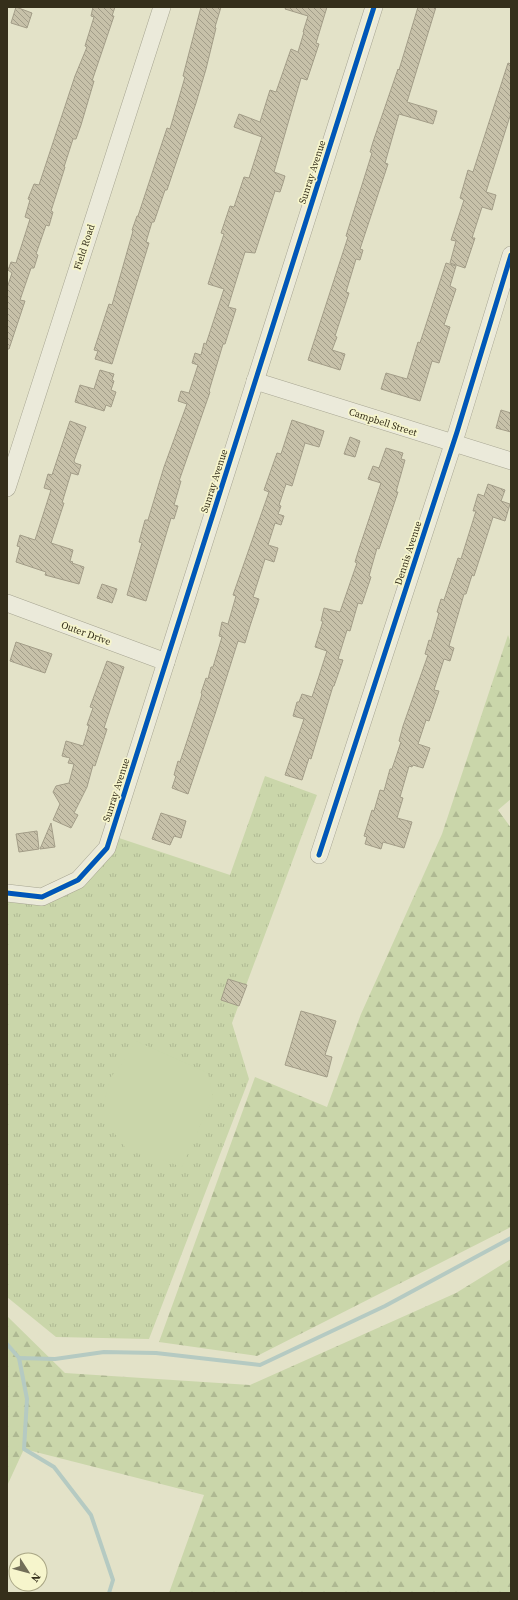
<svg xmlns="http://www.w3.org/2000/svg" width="518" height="1600" font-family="'Source Serif 4',serif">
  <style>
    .forest { fill: url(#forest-firs) }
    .park { fill: url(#park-tufts) }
    .pitch { fill: #cad6aa }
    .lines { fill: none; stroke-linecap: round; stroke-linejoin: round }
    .stream { stroke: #b5cac2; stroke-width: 4 }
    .building { fill: url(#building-back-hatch); stroke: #a39d88 }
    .minor-casing { stroke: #a7a592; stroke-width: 18 }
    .minor { stroke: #ebeada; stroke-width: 17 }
    .cycleway-casing { stroke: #f6f5cc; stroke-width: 8 }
    .cycleway { stroke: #0057b8; stroke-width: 5 }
    .labels { text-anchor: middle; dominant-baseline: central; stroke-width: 3.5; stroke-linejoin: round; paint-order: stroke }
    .street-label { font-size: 10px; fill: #352f1b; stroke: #f6f5cc }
  </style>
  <defs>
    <pattern id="forest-firs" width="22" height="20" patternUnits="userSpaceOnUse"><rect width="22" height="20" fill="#cad6aa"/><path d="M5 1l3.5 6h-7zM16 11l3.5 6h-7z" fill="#aeb892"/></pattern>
    <pattern id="park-tufts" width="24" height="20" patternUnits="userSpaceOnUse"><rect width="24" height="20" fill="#cad6aa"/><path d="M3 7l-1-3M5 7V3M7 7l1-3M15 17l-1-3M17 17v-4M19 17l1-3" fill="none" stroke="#aeb892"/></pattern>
    <pattern id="building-back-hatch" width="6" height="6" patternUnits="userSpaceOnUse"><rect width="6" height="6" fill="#c7c1a9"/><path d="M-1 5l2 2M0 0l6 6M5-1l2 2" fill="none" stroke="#a29d89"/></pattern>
  </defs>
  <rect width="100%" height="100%" fill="#e3e2c8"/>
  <!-- forest -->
  <g class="forest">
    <path d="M508 635 511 643V799L498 810 511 828V1227L257 1356 159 1342 255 1077 327 1107 361 1014 442 834Z"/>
    <path d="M511 1259V1593H169L204 1495 24 1449 7 1486V1316L65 1373 250 1385 456 1293Z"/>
  </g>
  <!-- park -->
  <path class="park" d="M265 776 317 795 232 1023 249 1079 149 1339 56 1337 7 1297V899L48 896 101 864 119 838 230 875Z"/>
  <!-- pitch -->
  <path class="pitch" d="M136 1041 208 1073 213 1097 182 1167 163 1160 145 1157 125 1147 108 1125 104 1101 111 1077 125 1059Z"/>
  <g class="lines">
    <!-- stream -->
    <g class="stream">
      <path d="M7 1344 19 1358"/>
      <path d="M109 1593 113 1580 91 1515 54 1467 24 1449 27 1399 19 1358 55 1359 104 1352 156 1353 260 1365 385 1306 511 1238"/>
    </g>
  </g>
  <!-- building -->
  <g class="building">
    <path d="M16 7 32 13 27 28 11 23Z"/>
    <path d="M93 7H115L112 16H114L92 81H94L81 125 76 139H73L64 167H65L51 211 53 212 49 226 46 225 36 254 38 255 34 268H31L20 300 25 301 9 349H7V288L12 273 8 270 11 262 16 263 30 219 25 217 30 200 28 199 34 184 39 185 75 76 87 47 85 46 94 17 91 16Z"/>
    <path d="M201 7H221L215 27 216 28 206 69 196 103 167 190H165L154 222H152L146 242 149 243 112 364 95 359 98 351 94 350 109 304 112 305 133 231 132 230 137 216H138L167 128 170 129 185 77 183 76Z"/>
    <path d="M286 7H327L316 43 319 44 307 80 301 78 274 172 285 176 283 183 280 192 275 191 255 253 245 252 228 307 236 309 225 344H223L209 391 210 392 179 481H181L174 505 178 506 174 519 171 518 146 601 127 595 142 543 139 542 145 520H148L164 467 187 404 178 401 181 391 189 393 198 365 192 363 195 353 201 355 204 343 206 344 224 289 208 284 224 234 221 233 230 206 234 207 244 177 249 178 262 137 234 127 239 114 260 122 270 90 276 92 291 49 298 52 304 32H303L308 16 285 9Z"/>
    <path d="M418 7H436L407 102 437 111 433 124 399 114 385 163 388 164 360 249 363 250 360 260 356 259 346 292 349 293 335 336 337 337 332 350 345 354 340 370 308 360 348 237 346 236 372 153 370 152 373 142 398 69 399 70Z"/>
    <path d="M508 63 511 64V113L486 192 496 195 492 210 482 207 472 238H475L465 268 450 263 456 241 451 240 464 200 460 198 468 170 473 172Z"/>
    <path d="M446 263 456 266 450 286 456 289 444 325 450 327 439 363 432 361 420 401 381 389 386 373 407 379 418 342 420 343Z"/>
    <path d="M100 370 114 374 112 380 114 381 111 390 116 392 111 407 106 405 104 411 75 402 80 385 94 389Z"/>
    <path d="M501 410 511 413V432L496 428Z"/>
    <path d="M292 420 324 431 319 447 305 443 292 486 286 484 279 505 281 506 278 514 284 516 281 525 275 523 268 545 278 548 274 562 265 559 253 597 259 599 250 626 245 643 238 641 215 714 188 794 172 788 176 776 174 775 178 761 180 762 188 738 200 701 202 694 201 693 206 678 208 679 211 667H213L222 637 219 636 222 622 228 624 236 596 233 595 269 492 264 490 277 453 281 454Z"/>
    <path d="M70 421 86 427 74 461 75 463 81 465 78 475 71 473 62 503H64L51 543 73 550 70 561 73 562 72 563 84 567 79 584 45 575 46 572 16 562 20 547 17 546 20 535 35 540 51 490 44 488 48 474 52 475Z"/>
    <path d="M350 437 360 441 355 457 344 454Z"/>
    <path d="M386 448 403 453 401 459 405 460 396 492H398L379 549 377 548 369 576 371 577 362 604 358 603 350 631 347 630 338 659 343 660 334 686H333L311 759 309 758 302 780 285 775 304 719 293 716 297 702H299L302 694 312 697 319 676 327 651 315 647 323 621H321L324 608 340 612 357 563 355 562 359 549 381 483 368 479 373 466 379 468Z"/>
    <path d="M488 484 505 490 501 501 510 504 505 521 493 517 474 576 472 575 466 594H464L449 646 454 648 450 661 444 659 434 690 439 691 429 721 426 720 418 744 430 748 423 768 413 765 412 767 409 766 400 797 403 798 397 818 412 822 404 848 383 842 381 849 365 844 367 837 364 836 372 810 374 811 380 790 384 791 390 769H392L401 742 399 741 403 726 428 655 425 654 429 640 431 641 439 613 437 612 441 599 444 600 458 558 461 559 476 511H473L478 494 484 496Z"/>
    <path d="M102 584 117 589 112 603 97 598Z"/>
    <path d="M16 642 52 654 45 673 10 661Z"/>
    <path d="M107 661 124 667 104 728 107 729 95 766 93 765 87 787 74 813 78 815 71 828 53 820 60 804 53 792 56 786 69 783 74 764 68 763 70 758 62 756 66 741 83 746 89 726 87 725 93 708 90 707Z"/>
    <path d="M161 813 186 821 181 838 174 836 170 845 152 839Z"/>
    <path d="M51 823 55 847 40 849Z"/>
    <path d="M37 831 39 849 19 852 16 834Z"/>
    <path d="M228 979 247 985 239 1006 221 1000Z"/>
    <path d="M301 1011 336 1021 325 1055 332 1057 327 1077 285 1065Z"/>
  </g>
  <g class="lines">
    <defs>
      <g id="minor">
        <path d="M255 381 511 461"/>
        <path d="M7 488 162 7"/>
        <path d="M7 603 166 662"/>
        <path d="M319 855 457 432 511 255"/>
        <path d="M7 893 42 897 78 880 107 848 374 7"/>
      </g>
    </defs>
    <!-- minor casing -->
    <use href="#minor" class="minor-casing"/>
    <!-- minor -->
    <use href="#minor" class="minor"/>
    <defs>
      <g id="cycleway">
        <path d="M319 855 457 432 511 255"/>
        <path d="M7 893 42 897 78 880 107 848 374 7"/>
      </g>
    </defs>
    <!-- cycleway casing -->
    <use href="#cycleway" class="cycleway-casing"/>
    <!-- cycleway -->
    <use href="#cycleway" class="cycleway"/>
  </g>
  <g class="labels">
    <!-- street labels -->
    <g class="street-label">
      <text transform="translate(312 172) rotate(-72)">Sunray Avenue</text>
      <text transform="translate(84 247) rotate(-72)">Field Road</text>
      <text transform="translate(383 422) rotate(18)">Campbell Street</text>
      <text transform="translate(214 481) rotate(-72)">Sunray Avenue</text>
      <text transform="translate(408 553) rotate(-72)">Dennis Avenue</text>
      <text transform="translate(86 633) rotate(20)">Outer Drive</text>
      <text transform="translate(116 790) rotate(-72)">Sunray Avenue</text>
    </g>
  </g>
  <!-- border -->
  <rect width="518" height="1600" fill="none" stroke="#352f1b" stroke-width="16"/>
  <!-- north arrow -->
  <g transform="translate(28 1572) rotate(126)"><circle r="19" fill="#f6f5cc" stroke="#a9a685"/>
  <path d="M0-3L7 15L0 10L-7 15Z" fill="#726e58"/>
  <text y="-6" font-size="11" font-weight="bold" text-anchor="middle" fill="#352f1b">N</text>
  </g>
</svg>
